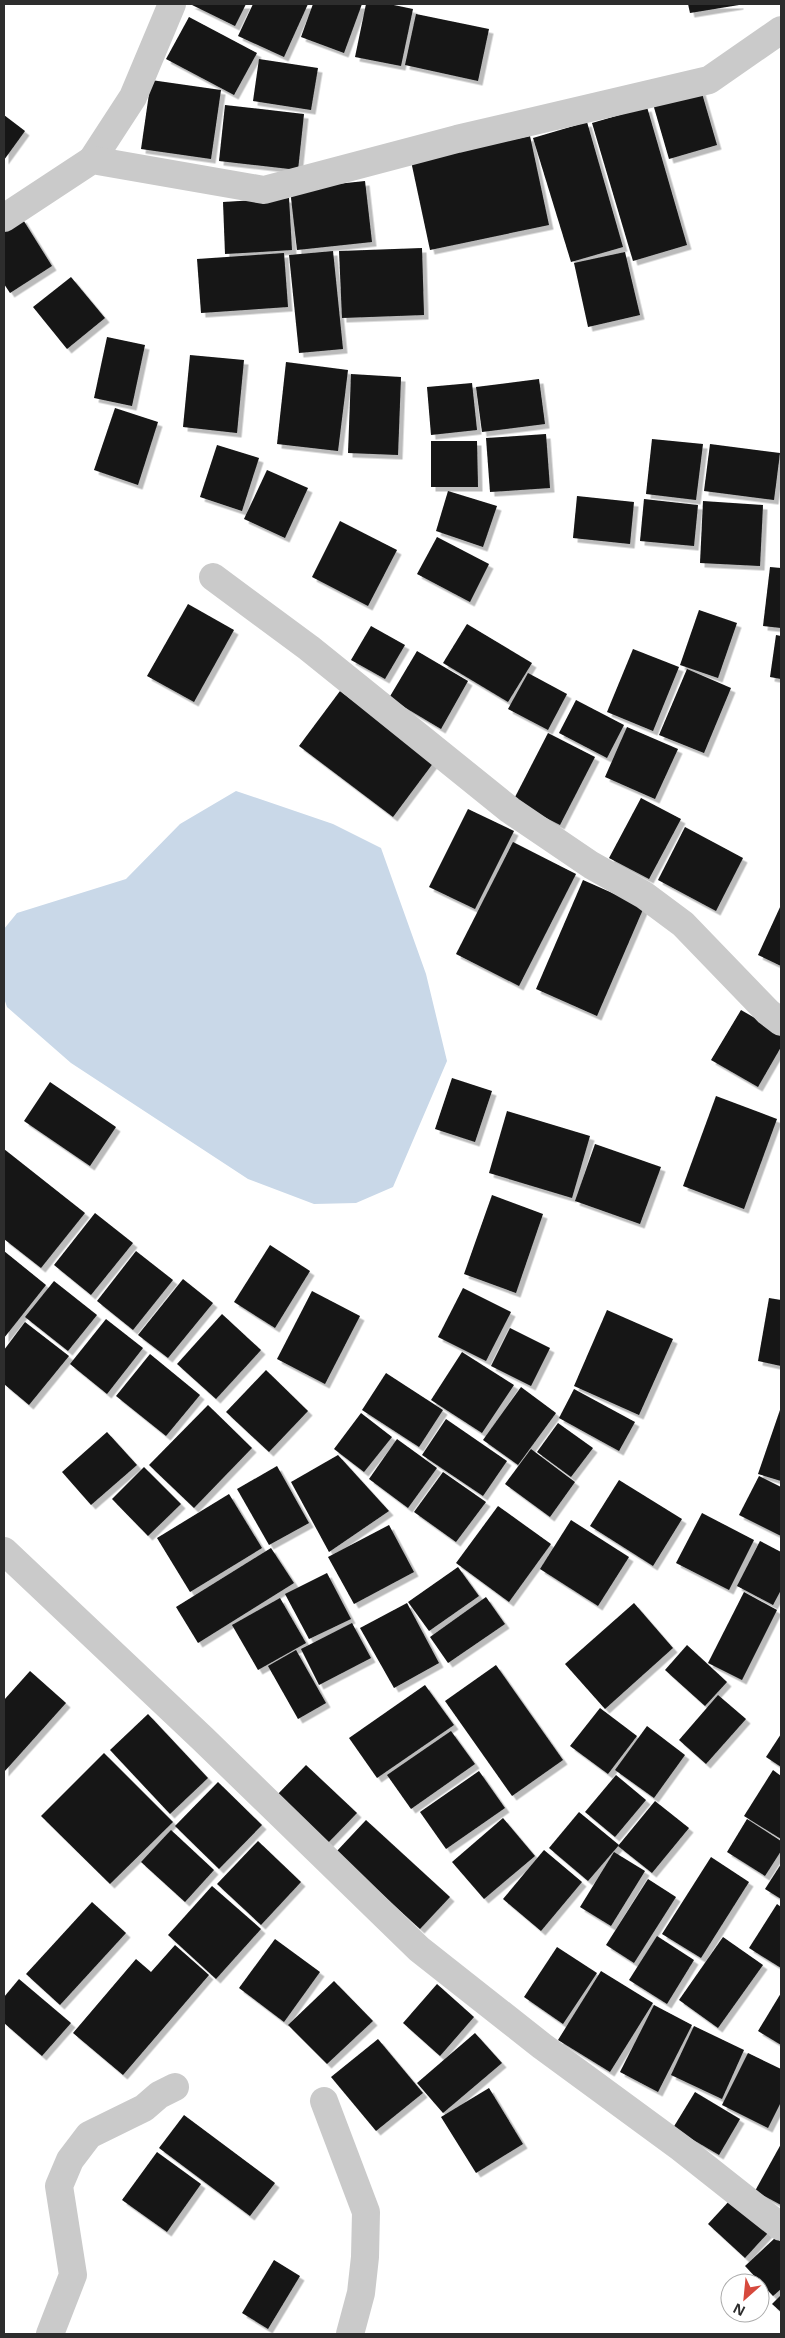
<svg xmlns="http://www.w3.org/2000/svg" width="785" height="2338" font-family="'Noto Sans',sans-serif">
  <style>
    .water { fill: #c9d8e8 }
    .building { fill: #141414; filter: url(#shadow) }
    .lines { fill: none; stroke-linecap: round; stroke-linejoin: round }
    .street { stroke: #cacaca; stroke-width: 28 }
  </style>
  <defs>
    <filter id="shadow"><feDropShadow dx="4.5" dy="4.5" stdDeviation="0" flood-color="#0004"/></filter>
  </defs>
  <rect width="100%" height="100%" fill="#fff"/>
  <!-- water -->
  <path class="water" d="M236 791 333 824 381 848 426 974 447 1061 393 1187 356 1203 314 1204 248 1179 71 1063 7 1007 4 998V929L17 913 126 879 180 824Z"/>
  <!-- building -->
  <g class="building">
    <path d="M190 4H246L235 26Z"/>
    <path d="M253 4H308L284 57 238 36Z"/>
    <path d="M313 4H362L344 53 301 37Z"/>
    <path d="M366 4H389L413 9 401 66 355 57Z"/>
    <path d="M688 4H739V5L690 13Z"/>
    <path d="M416 14 489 29 478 81 405 65Z"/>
    <path d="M189 17 257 53 234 95 166 59Z"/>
    <path d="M259 59 318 68 311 110 253 101Z"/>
    <path d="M151 80 221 90 211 159 141 149Z"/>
    <path d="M701 90 717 145 669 159 653 104Z"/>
    <path d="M225 105 304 114 298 170 219 161Z"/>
    <path d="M647 107 687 245 633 261 592 123Z"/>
    <path d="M4 115 25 131 4 160Z"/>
    <path d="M587 122 623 247 571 262 533 138Z"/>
    <path d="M530 136 549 225 430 250 411 161Z"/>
    <path d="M365 181 372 242 297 250 290 189Z"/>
    <path d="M289 198 292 250 225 254 223 202Z"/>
    <path d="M22 218 52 266 10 293 4 284V230Z"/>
    <path d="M422 248 424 315 342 318 339 251Z"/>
    <path d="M333 251 343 349 299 353 289 255Z"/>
    <path d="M625 252 640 315 588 327 574 263Z"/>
    <path d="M284 253 288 307 201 313 197 259Z"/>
    <path d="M71 277 105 318 67 349 33 307Z"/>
    <path d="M107 337 145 345 132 406 94 398Z"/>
    <path d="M190 355 244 360 237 433 183 427Z"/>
    <path d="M286 362 348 370 338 451 277 444Z"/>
    <path d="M351 374 401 377 398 455 348 453Z"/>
    <path d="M539 379 545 424 482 432 476 387Z"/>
    <path d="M472 383 477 430 431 435 427 387Z"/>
    <path d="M115 408 158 422 138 485 94 470Z"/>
    <path d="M546 434 550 488 490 492 486 438Z"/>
    <path d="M652 439 703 444 696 500 646 494Z"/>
    <path d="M431 441H477L478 487H431Z"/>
    <path d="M710 444 780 453 774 500 704 491Z"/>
    <path d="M217 445 259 458 242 511 200 497Z"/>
    <path d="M267 470 308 488 285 538 244 519Z"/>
    <path d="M448 491 497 506 483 547 436 531Z"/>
    <path d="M577 496 634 502 630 544 573 538Z"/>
    <path d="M644 499 698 505 694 546 640 541Z"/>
    <path d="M703 501 763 505 760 566 700 563Z"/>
    <path d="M340 521 397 550 368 606 312 577Z"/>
    <path d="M437 537 489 564 470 602 417 574Z"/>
    <path d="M770 567 781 568V628L763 626Z"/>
    <path d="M188 604 234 630 194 702 147 676Z"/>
    <path d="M699 610 737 623 718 678 680 665Z"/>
    <path d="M467 624 532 663 508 702 443 663Z"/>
    <path d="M371 626 405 645 385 679 351 660Z"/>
    <path d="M776 635 781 636V679L770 677Z"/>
    <path d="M633 649 679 667 653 731 607 712Z"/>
    <path d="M417 651 468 681 441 729 389 698Z"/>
    <path d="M687 669 731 688 704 753 659 735Z"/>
    <path d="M528 673 567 694 548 730 508 709Z"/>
    <path d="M340 691 434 762 393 817 299 746Z"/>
    <path d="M576 700 624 725 607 758 559 733Z"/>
    <path d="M627 727 678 749 655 799 605 777Z"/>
    <path d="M548 733 595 757 560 825 513 801Z"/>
    <path d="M641 798 681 819 649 879 609 858Z"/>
    <path d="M468 809 514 831 475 909 429 887Z"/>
    <path d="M685 827 743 858 716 911 658 880Z"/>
    <path d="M513 842 576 874 519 986 456 954Z"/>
    <path d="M583 880 644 907 597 1016 536 989Z"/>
    <path d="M781 905V966L758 955Z"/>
    <path d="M741 1010 781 1033V1047L758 1087 711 1060Z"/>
    <path d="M452 1078 492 1091 475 1142 435 1129Z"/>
    <path d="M50 1082 116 1127 90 1166 24 1121Z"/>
    <path d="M716 1096 777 1119 744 1209 683 1186Z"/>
    <path d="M507 1111 590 1136 572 1198 489 1173Z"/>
    <path d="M595 1144 661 1167 640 1224 575 1201Z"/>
    <path d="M4 1149 85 1213 41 1268 4 1239Z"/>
    <path d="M492 1195 543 1214 516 1293 464 1274Z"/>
    <path d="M95 1213 133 1243 91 1295 54 1265Z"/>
    <path d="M270 1245 310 1271 275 1328 234 1302Z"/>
    <path d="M4 1251 46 1285 4 1338Z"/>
    <path d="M136 1251 173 1280 133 1330 97 1301Z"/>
    <path d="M183 1279 213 1303 168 1358 138 1335Z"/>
    <path d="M54 1281 97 1315 68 1351 25 1317Z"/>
    <path d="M463 1288 511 1312 486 1361 438 1337Z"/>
    <path d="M312 1291 360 1316 325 1384 277 1359Z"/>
    <path d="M769 1298 781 1300V1366L758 1361Z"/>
    <path d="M607 1310 673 1339 639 1415 574 1386Z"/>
    <path d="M222 1314 261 1350 216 1399 177 1364Z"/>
    <path d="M106 1319 143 1348 107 1394 70 1364Z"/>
    <path d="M25 1322 69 1356 29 1405 4 1384V1350Z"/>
    <path d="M510 1328 550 1348 531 1386 491 1366Z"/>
    <path d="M462 1352 514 1385 482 1433 431 1400Z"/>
    <path d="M150 1354 200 1395 166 1436 116 1396Z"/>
    <path d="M266 1370 308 1411 269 1452 226 1412Z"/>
    <path d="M386 1373 443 1410 419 1447 362 1410Z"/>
    <path d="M521 1387 556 1413 518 1465 483 1440Z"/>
    <path d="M574 1389 635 1422 619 1451 559 1418Z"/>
    <path d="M208 1405 252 1448 194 1508 149 1465Z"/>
    <path d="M781 1407V1481L758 1474Z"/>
    <path d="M361 1413 392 1437 364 1472 334 1449Z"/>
    <path d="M446 1419 507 1461 483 1496 422 1455Z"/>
    <path d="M558 1423 593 1448 571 1477 537 1452Z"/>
    <path d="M107 1432 137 1465 91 1505 62 1472Z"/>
    <path d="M397 1439 437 1468 408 1508 369 1479Z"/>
    <path d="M531 1449 575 1482 550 1517 505 1484Z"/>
    <path d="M338 1455 389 1511 329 1552 291 1482Z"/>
    <path d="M277 1466 309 1523 269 1545 237 1489Z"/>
    <path d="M144 1467 181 1504 148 1536 112 1499Z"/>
    <path d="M443 1472 486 1502 456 1542 414 1512Z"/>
    <path d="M759 1476 781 1487V1536L739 1515Z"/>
    <path d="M619 1480 682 1519 653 1566 590 1526Z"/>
    <path d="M229 1494 262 1548 190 1592 157 1538Z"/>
    <path d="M498 1506 551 1544 509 1602 456 1563Z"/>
    <path d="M702 1513 754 1540 729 1590 676 1563Z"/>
    <path d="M571 1520 629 1557 598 1606 540 1569Z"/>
    <path d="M389 1525 414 1572 354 1604 328 1557Z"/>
    <path d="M760 1541 781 1552V1590L773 1605 737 1586Z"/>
    <path d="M271 1548 294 1583 198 1643 176 1607Z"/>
    <path d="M458 1567 479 1596 429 1631 408 1602Z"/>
    <path d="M327 1573 351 1619 309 1639 285 1594Z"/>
    <path d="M744 1592 777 1610 742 1680 708 1663Z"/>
    <path d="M486 1597 505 1624 448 1663 430 1637Z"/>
    <path d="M280 1598 306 1643 258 1670 232 1625Z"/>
    <path d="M407 1603 439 1663 394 1688 360 1628Z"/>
    <path d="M634 1603 673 1648 605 1709 565 1664Z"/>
    <path d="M352 1623 371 1658 319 1685 301 1649Z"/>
    <path d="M687 1645 727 1682 705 1706 665 1670Z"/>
    <path d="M296 1650 326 1703 298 1719 268 1666Z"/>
    <path d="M496 1665 563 1760 512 1796 445 1701Z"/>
    <path d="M30 1671 66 1703 4 1772V1700Z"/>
    <path d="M425 1685 454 1725 377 1778 349 1738Z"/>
    <path d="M718 1695 746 1719 706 1764 679 1740Z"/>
    <path d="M600 1708 637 1736 608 1774 570 1746Z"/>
    <path d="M148 1714 208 1778 170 1814 110 1750Z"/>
    <path d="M647 1726 685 1755 654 1798 615 1770Z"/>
    <path d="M451 1731 475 1764 411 1809 387 1775Z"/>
    <path d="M781 1734V1767L766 1757Z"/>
    <path d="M104 1753 173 1822 110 1884 41 1816Z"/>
    <path d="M306 1765 357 1813 326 1845 275 1797Z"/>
    <path d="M773 1770 781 1776V1839L744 1816Z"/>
    <path d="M479 1771 505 1808 446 1849 420 1812Z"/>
    <path d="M616 1775 646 1800 615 1837 585 1812Z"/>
    <path d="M218 1782 262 1825 219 1869 175 1826Z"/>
    <path d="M655 1801 689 1828 652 1873 618 1846Z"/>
    <path d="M579 1812 619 1845 588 1881 549 1848Z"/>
    <path d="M503 1818 535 1856 484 1899 452 1862Z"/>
    <path d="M747 1819 781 1841V1851L765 1876 727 1852Z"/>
    <path d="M366 1820 450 1897 420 1929 336 1852Z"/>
    <path d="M171 1830 214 1870 185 1902 141 1862Z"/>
    <path d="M258 1841 301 1882 261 1925 217 1884Z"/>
    <path d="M544 1850 582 1882 541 1931 503 1899Z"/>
    <path d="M614 1852 645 1871 611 1926 580 1907Z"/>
    <path d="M711 1857 749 1882 701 1958 662 1934Z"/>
    <path d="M781 1864V1899L765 1889Z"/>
    <path d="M648 1879 676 1897 634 1963 606 1945Z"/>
    <path d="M212 1886 261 1929 216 1979 168 1935Z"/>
    <path d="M92 1902 126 1933 60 2005 26 1974Z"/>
    <path d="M777 1904 781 1907V1968L749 1948Z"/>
    <path d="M657 1936 694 1960 667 2004 629 1980Z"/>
    <path d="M723 1937 763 1965 718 2028 679 2000Z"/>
    <path d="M275 1939 320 1972 284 2022 239 1988Z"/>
    <path d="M175 1945 209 1975 123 2075 73 2033 136 1959 151 1972Z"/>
    <path d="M557 1947 597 1973 563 2024 524 1997Z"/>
    <path d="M601 1971 653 2003 610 2072 558 2040Z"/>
    <path d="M19 1979 71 2023 42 2056 4 2023V1997Z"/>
    <path d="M334 1981 373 2021 327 2064 288 2025Z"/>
    <path d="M437 1984 474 2017 440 2056 403 2023Z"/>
    <path d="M781 1993V2045L758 2031Z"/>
    <path d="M654 2005 692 2025 658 2092 620 2072Z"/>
    <path d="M694 2026 744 2050 722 2099 671 2075Z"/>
    <path d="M475 2033 502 2063 443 2113 417 2083Z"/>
    <path d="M378 2039 423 2093 376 2131 331 2077Z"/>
    <path d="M748 2053 781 2069V2102L768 2128 722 2105Z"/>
    <path d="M489 2088 523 2144 476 2173 441 2117Z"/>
    <path d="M695 2092 740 2119 719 2155 673 2128Z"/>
    <path d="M184 2115 275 2183 250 2216 159 2148Z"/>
    <path d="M781 2144V2205L755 2191Z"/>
    <path d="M157 2152 201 2184 167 2232 122 2200Z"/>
    <path d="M731 2199 768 2233 745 2258 708 2224Z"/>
    <path d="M776 2237 781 2242V2289L773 2296 745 2266Z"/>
    <path d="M274 2260 300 2276 268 2329 242 2313Z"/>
    <path d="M781 2295V2312L772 2304Z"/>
  </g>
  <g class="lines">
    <!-- street -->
    <g class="street">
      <path d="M92 160 133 97 172 4"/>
      <path d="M4 218 92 160 264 190 457 139 709 80 781 30"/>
      <path d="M213 577 309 648 510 810 591 865 644 895 683 924 768 1012 781 1022"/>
      <path d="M4 1551 203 1739 419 1949 542 2046 681 2148 781 2227"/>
      <path d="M324 2101 366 2212 365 2257 361 2293 350 2334"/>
      <path d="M50 2334 73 2275 59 2186 70 2160 89 2135 144 2108 159 2095 175 2087"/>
    </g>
  </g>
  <!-- border -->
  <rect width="785" height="2338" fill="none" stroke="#2d2d2d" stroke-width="10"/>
  <!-- north arrow -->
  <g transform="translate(745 2298) rotate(207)"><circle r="24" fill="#ffffff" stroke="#ababab"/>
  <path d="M0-4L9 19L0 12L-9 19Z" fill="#d6493d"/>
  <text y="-8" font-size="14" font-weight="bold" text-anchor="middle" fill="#2d2d2d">N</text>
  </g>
</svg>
